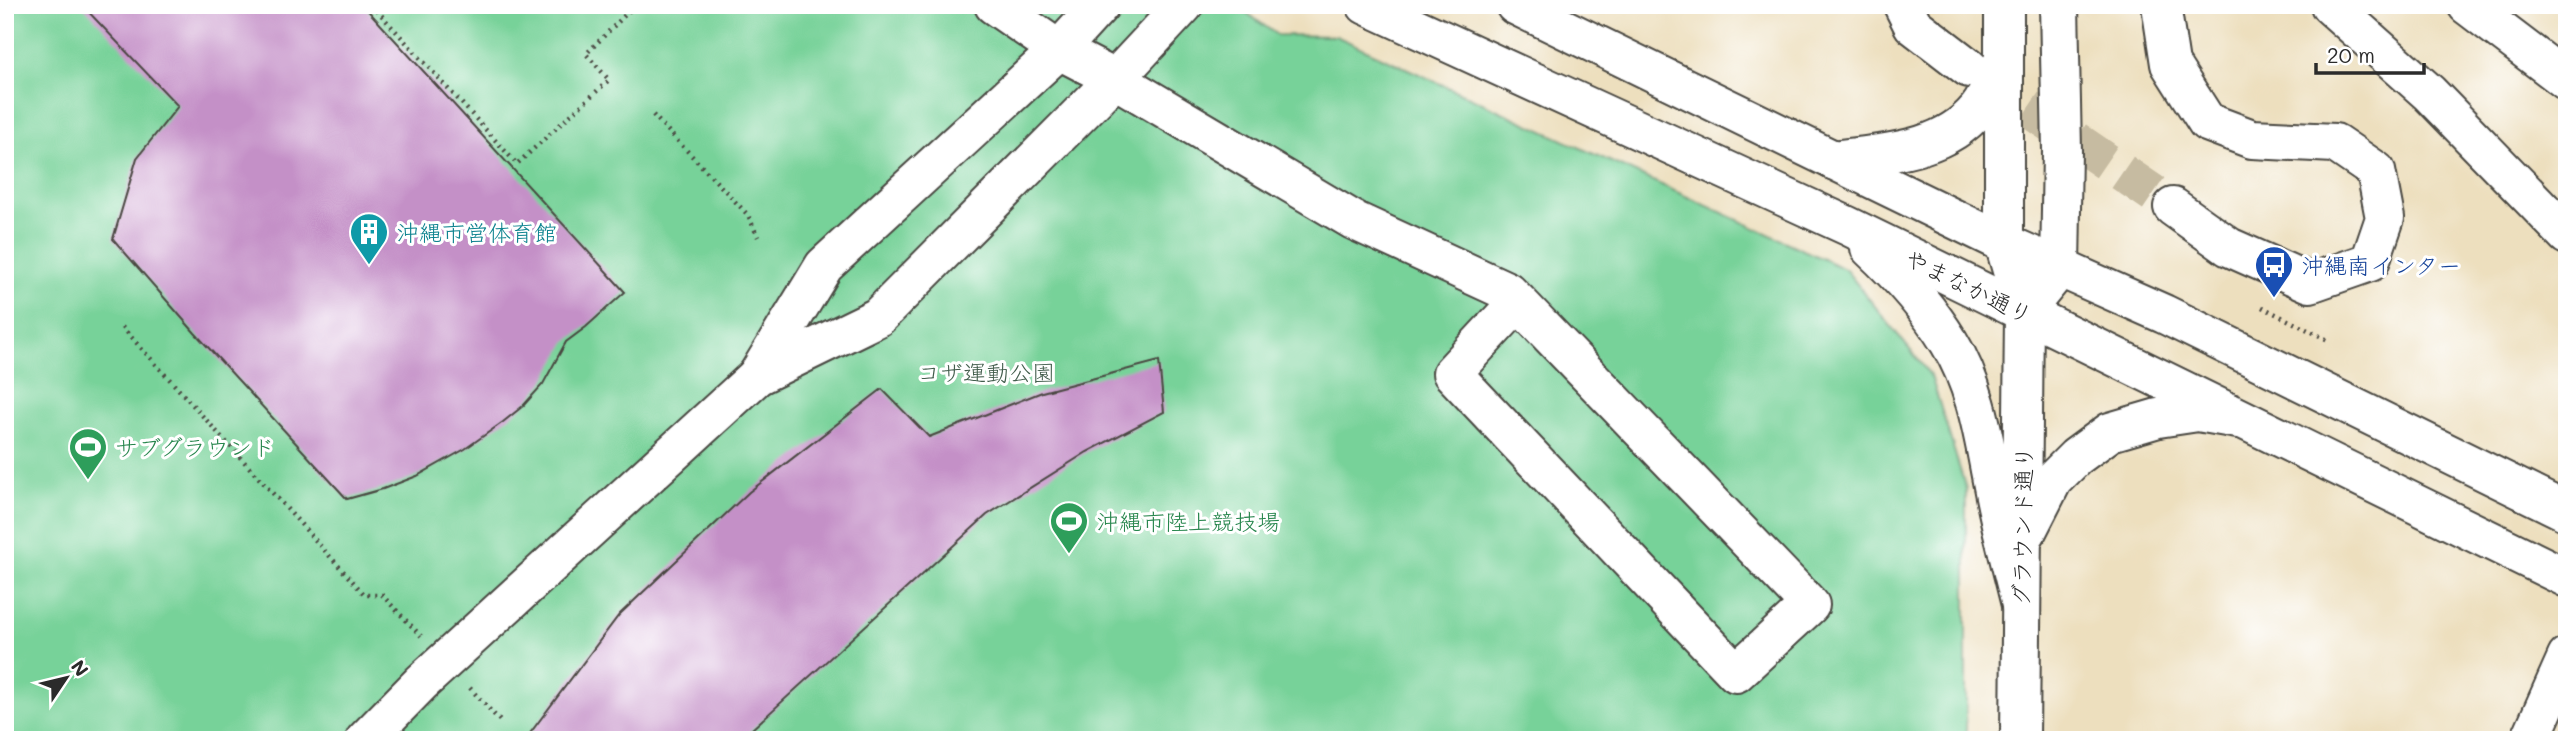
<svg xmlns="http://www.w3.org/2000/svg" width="2572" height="745" font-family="Mali,'Klee One',sans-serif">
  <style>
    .green { fill: #77d299; stroke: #517e62; stroke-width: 2 }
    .building { fill: #c490c7 }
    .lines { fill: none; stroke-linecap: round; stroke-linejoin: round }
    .minor-tunnel { stroke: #c6bba1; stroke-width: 38; stroke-dasharray: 38 19; stroke-linecap: butt }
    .minor-casing { stroke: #484641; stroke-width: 42 }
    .major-casing { stroke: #484641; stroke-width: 42 }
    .highway-casing { stroke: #484641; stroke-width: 42 }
    .path { stroke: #484641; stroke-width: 4.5; stroke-dasharray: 2 5; stroke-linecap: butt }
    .minor { stroke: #fff; stroke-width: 38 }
    .major { stroke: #fff; stroke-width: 38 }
    .highway { stroke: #fff; stroke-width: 38 }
    .labels { text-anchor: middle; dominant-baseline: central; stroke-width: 6; stroke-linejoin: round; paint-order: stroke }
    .culture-label { font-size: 23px; fill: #0d838f; stroke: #fff; text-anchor: start }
    .transit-label { font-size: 23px; fill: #164399; stroke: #fff; text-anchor: start }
    .street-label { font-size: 23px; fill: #2b2b2b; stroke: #fff }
    .park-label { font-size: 23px; fill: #425d4c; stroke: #fff }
    .leisure-label { font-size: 23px; fill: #27864d; stroke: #fff; text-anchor: start }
  </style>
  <rect width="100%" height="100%" fill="#fff"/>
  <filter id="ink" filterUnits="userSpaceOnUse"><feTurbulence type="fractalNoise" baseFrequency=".0143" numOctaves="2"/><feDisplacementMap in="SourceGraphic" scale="14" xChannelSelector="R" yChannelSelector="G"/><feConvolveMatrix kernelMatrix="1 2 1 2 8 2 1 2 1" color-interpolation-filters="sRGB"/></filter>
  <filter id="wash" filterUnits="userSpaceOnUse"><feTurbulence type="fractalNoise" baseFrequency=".00686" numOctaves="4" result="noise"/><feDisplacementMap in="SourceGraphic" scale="28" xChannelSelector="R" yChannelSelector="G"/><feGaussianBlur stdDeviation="1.57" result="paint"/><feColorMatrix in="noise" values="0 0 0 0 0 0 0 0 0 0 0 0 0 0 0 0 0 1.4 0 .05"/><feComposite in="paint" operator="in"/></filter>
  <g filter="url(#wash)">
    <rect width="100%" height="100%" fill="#eddfbe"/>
    <!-- green -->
    <path class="green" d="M5 5H1236L1277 35 1336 36 1845 269 1931 376 1966 489V740H5Z"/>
    <g id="blocks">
      <!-- building -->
      <g class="building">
        <path d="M82 5H363L625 292 586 327 566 342 543 384 523 406 503 422 465 449 417 476 383 489 347 499 195 333 113 239 137 158 178 106Z"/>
        <path d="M1159 361 1164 412 1087 452 987 515 740 740H525L619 615 749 492 882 389 929 437 1042 392Z"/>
      </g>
    </g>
  </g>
  <g filter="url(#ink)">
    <use href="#blocks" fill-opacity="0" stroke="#484641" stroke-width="2"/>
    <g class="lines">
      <!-- minor-tunnel -->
      <path class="minor-tunnel" d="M1981 76 2173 207"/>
      <defs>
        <g id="minor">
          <path d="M994 5 1059 50 1115 79 1353 220 1507 291 1518 302 1810 605 1736 673 1452 373 1518 302"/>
          <path d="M1903 5 1913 25 1969 68"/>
          <path d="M2161 5 2170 64 2207 122 2252 139 2335 143 2376 171 2385 218 2370 262 2310 283 2229 247 2173 207"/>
          <path d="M757 376 824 266 1059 50 1100 5"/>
          <path d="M2026 533 2053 480 2076 457 2110 432 2158 418 2198 412 2238 419"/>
          <path d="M365 740 422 682 757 376 878 317 1115 79 1184 5"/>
          <path d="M2020 740 2024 312"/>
          <path d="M2530 740 2567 657"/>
        </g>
        <g id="major">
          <path d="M1366 5 1848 226 2567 578"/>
          <path d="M1515 5 2004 243 2164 314 2567 512"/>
          <path d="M1870 248C1899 275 1928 308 1949 342 1980 392 1985 450 1997 506 2004 539 2013 572 2021 605"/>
        </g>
        <g id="highway">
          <path d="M2004 5V243L2024 312"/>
          <path d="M2330 5 2429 93 2567 235"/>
          <path d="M2467 5 2567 81"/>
          <path d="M1833 160C1883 153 1943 152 1978 109 1988 97 1994 79 2001 65"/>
          <path d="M2024 312 2060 268 2062 151 2059 5"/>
        </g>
      </defs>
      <!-- minor casing -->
      <use href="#minor" class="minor-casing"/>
      <!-- major casing -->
      <use href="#major" class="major-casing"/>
      <!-- highway casing -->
      <use href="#highway" class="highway-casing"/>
      <!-- path -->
      <g class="path">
        <path d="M372 5 517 164 609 80 586 54 635 5"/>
        <path d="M653 115 748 215 758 237"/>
        <path d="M2262 307 2330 341"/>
        <path d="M122 327 365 595H382L421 636"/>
        <path d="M470 688 500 721"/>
      </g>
      <!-- minor -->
      <use href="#minor" class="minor"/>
      <!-- major -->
      <use href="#major" class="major"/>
      <!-- highway -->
      <use href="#highway" class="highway"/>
    </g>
  </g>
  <!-- icons -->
  <defs>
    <symbol id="building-pin" viewBox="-11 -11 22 30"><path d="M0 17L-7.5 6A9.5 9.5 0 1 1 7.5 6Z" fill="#0f9aa8" stroke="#fff"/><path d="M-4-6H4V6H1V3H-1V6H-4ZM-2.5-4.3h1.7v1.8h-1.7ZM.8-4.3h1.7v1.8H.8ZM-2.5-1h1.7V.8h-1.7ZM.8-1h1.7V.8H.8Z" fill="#fff"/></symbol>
    <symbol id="bus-pin" viewBox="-11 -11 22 30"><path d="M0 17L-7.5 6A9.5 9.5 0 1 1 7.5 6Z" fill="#1a4fb4" stroke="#fff"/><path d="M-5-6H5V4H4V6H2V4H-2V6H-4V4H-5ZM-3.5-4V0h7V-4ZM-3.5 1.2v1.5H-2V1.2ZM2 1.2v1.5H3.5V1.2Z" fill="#fff"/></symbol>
    <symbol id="stadium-pin" viewBox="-11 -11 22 30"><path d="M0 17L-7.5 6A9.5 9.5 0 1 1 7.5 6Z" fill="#2e9e5b" stroke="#fff"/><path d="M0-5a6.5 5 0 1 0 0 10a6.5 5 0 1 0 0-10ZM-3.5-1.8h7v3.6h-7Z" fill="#fff"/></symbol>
  </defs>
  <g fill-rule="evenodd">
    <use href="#building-pin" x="347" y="210" width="44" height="60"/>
    <use href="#bus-pin" x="2252" y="243" width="44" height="60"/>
    <use href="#stadium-pin" x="66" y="425" width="44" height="60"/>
    <use href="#stadium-pin" x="1047" y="499" width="44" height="60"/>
  </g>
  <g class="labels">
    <!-- culture labels -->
    <g class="culture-label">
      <text x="396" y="232">沖縄市営体育館</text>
    </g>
    <!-- transit labels -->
    <g class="transit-label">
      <text x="2301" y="265">沖縄南インター</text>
    </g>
    <!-- street labels -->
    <g class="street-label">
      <text transform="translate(1969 286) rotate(26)">やまなか通り</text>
      <text transform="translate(2022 526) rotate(-89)">グラウンド通り</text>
    </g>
    <!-- park labels -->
    <g class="park-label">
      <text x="986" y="372">コザ運動公園</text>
    </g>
    <!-- leisure labels -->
    <g class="leisure-label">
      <text x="115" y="447">サブグラウンド</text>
      <text x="1096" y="521">沖縄市陸上競技場</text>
    </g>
  </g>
  <!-- margin -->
  <rect width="2572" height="745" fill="none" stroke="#fff" stroke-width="28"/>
  <!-- north arrow -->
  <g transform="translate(66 678) rotate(55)" stroke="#ffffff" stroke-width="5" paint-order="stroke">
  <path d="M0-5L12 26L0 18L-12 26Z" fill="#2b2b2b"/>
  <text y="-10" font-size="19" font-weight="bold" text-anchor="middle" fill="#2b2b2b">N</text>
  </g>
  <!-- scale -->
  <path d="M2316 63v10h108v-10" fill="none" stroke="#2b2b2b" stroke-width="3.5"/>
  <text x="2327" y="63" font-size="21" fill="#2b2b2b" stroke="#ffffff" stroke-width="5" paint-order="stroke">20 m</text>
</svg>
